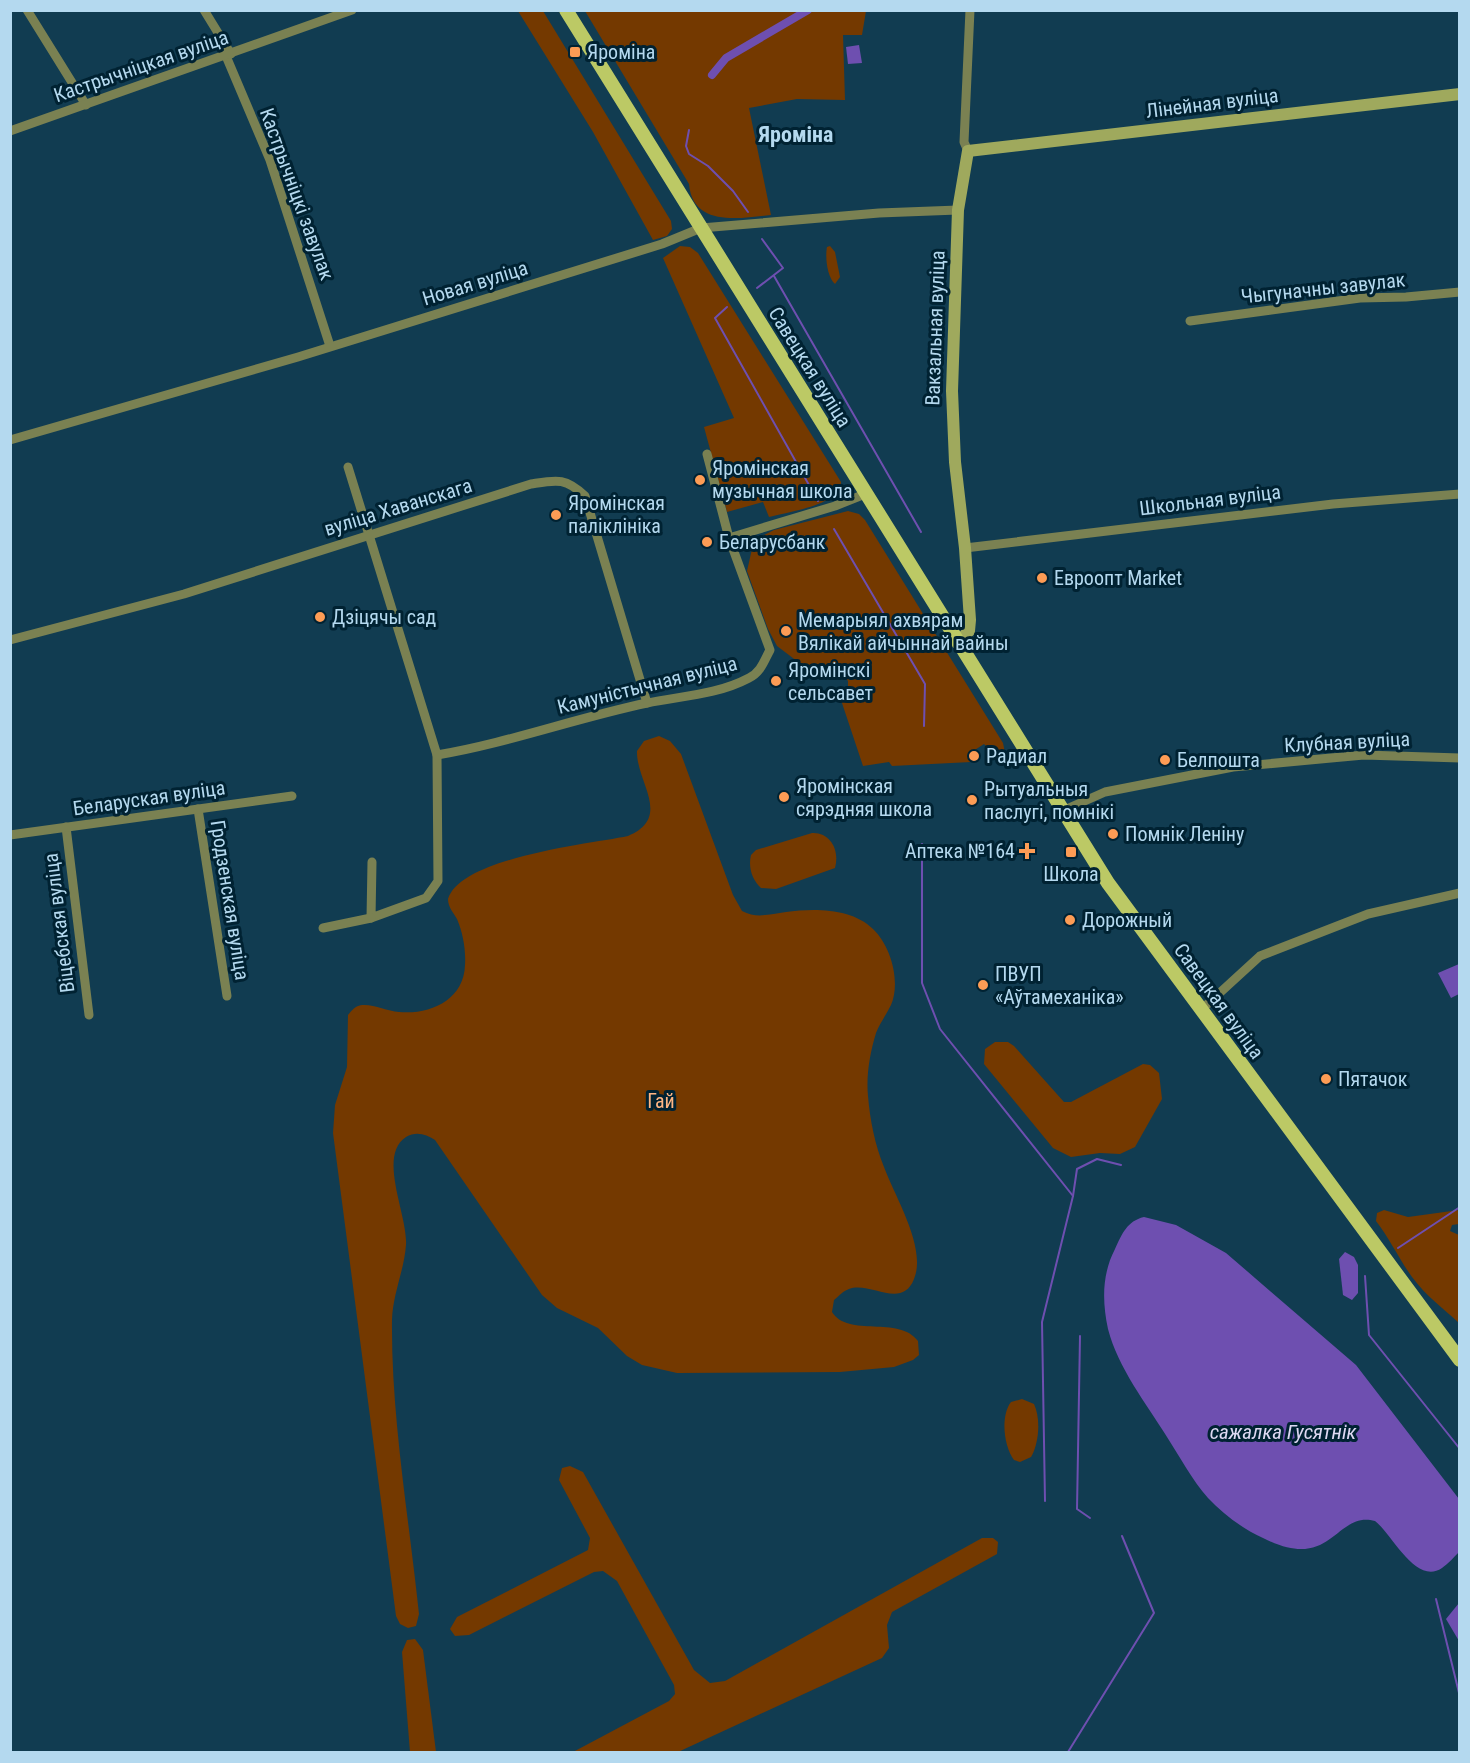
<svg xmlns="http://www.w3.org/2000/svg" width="1470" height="1763" font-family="'Roboto Condensed',sans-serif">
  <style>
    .green { fill: #743900 }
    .water { fill: #6e4fb0 }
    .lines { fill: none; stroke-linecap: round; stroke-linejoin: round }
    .stream { stroke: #6e4fb0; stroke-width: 2 }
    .canal { stroke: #6e4fb0; stroke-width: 8 }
    .street { stroke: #7a8152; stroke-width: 9 }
    .secondary { stroke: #9fa95d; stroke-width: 12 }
    .primary { stroke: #bcc965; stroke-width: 14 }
    .poi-dot { fill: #fd9c55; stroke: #002232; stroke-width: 2 }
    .labels { text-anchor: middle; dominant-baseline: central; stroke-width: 6; stroke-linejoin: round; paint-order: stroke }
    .poi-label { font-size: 20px; fill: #b4d9ef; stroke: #002232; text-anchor: start }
    .street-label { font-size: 20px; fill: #b4d9ef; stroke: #002232 }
    .park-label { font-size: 20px; fill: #feb583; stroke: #002232 }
    .water-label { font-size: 21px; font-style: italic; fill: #ddd8f2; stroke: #002232 }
    .quarter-label { font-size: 22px; font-weight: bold; fill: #b4d9ef; stroke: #002232 }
  </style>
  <rect width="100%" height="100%" fill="#113c51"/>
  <!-- green -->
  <g class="green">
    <path d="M518 11H543L671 221 672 229 667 236 653 240 593 132Z"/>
    <path d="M585 11H866L862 35H843L845 100 797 99 749 108 771 215C741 218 693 228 689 184Z"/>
    <path d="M680 246 690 247 698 253 841 482C841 505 788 512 769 517L763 502 727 512 704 427 734 418 663 258Z"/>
    <path d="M830 246 835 252 840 277 835 284C827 277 825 257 827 247Z"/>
    <path d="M848 511 859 514 865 520 1003 743 1005 753 1000 761 984 744 967 755 971 762 892 766 889 762 863 766 841 700 848 690V681L841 672 813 680 810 671 777 646 768 629 747 571 754 540 774 530Z"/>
    <path d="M659 736 670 741 681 754 733 895 742 911C757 919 770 914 786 912 814 908 852 908 873 929 891 946 901 982 891 1005 886 1015 880 1023 876 1033 870 1053 866 1075 868 1096 870 1120 875 1145 884 1167 895 1197 927 1248 914 1279 902 1310 870 1281 849 1289 843 1291 839 1296 834 1300L832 1312C848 1338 899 1315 918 1341L919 1355 913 1360 894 1367 840 1372 677 1373 642 1365 627 1356 598 1328 557 1308 542 1295 435 1140C426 1134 416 1131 406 1137 377 1156 408 1215 406 1245 404 1271 393 1293 392 1320 391 1417 409 1518 419 1614L416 1626 408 1628 400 1624 396 1616 333 1133 335 1105 347 1067 348 1015C352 1010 355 1006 362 1005 374 1004 387 1011 399 1012 430 1015 464 1000 465 965 466 950 463 933 457 919 453 912 448 907 448 899 461 857 590 844 628 836 673 817 636 782 637 751L644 741Z"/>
    <path d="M812 833C830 832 840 850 835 868L776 889 761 888C752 880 748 867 751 855L756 850Z"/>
    <path d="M995 1042H1008L1014 1046 1064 1102H1071L1143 1064 1150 1065 1159 1073 1162 1099 1135 1147 1120 1154 1100 1153 1071 1157 1053 1148 984 1064 985 1049Z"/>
    <path d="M1384 1210 1408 1217 1459 1210V1224L1452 1225 1450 1231 1459 1235V1323C1442 1307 1427 1297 1412 1277 1399 1259 1390 1239 1376 1221L1377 1213Z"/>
    <path d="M1022 1399 1034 1404C1041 1419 1039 1443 1031 1457L1020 1462 1014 1460C1004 1447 1000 1416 1011 1402Z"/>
    <path d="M570 1466 583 1472 694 1670 710 1683 725 1681 982 1538H993L998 1542 997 1554 892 1612 887 1625 889 1648 882 1658 678 1752H573L669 1701 675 1694 674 1685 617 1581 603 1571 594 1572 469 1635 455 1636 450 1629 457 1617 588 1550 590 1538 559 1480 562 1468Z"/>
    <path d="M415 1639 423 1650 436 1752H410L402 1652 407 1640Z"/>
  </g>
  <!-- water -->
  <g class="water">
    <path d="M859 45 862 63 848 64 846 47Z"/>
    <path d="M1459 964V994L1451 998 1438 973Z"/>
    <path d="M1144 1217 1176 1225 1226 1253 1356 1365 1459 1499V1552C1454 1557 1448 1564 1442 1568 1416 1586 1392 1534 1375 1521 1335 1510 1333 1574 1263 1538 1243 1529 1223 1514 1208 1498 1192 1480 1180 1457 1167 1437 1146 1403 1118 1368 1108 1329 1102 1301 1102 1274 1115 1249 1122 1234 1127 1221 1144 1217Z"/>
    <path d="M1345 1252 1354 1257 1358 1265V1293L1352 1300 1343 1295 1339 1259Z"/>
    <path d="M1459 1603V1641L1446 1619Z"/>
  </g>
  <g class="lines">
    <!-- stream -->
    <g class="stream">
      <path d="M689 130 686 146 689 154 708 166 733 191 748 212"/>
      <path d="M774 276 921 532"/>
      <path d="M757 288 783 268 762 239"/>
      <path d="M727 307 715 318 818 501"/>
      <path d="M834 529 925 684 924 726"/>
      <path d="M922 844V983L940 1029 1073 1196"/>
      <path d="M1398 1248 1460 1207"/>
      <path d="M1365 1276 1369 1335 1460 1449"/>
      <path d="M1080 1336 1077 1509 1090 1518"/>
      <path d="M1045 1501 1042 1322 1073 1196 1077 1169 1097 1159 1121 1165"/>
      <path d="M1436 1599 1460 1697"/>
      <path d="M1068 1752 1154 1613 1122 1536"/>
    </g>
    <!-- canal -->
    <path class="canal" d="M712 75 726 58 808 10"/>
    <!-- street -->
    <g class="street">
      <path d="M27 10 86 105"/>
      <path d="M204 10 231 54"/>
      <path d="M226 56 270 160 330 346"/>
      <path d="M10 131 352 10"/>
      <path d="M968 151 964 142 970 10"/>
      <path d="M1190 321 1360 298 1406 297 1460 292"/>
      <path d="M10 440 298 357 662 244 701 228 879 213 958 210"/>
      <path d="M707 454 729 538"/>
      <path d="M348 467 437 755 438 881 426 898 371 918 372 862"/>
      <path d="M965 548 1333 504 1460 494"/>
      <path d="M10 640 184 594 531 484C556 480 565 477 585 496L647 703"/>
      <path d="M437 755C508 743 576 718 647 703 681 696 717 695 749 678 761 672 764 661 770 650L729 538 835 506 865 494"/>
      <path d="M198 809 227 996"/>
      <path d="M1062 811 1105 792 1233 767 1364 755 1460 758"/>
      <path d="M66 827 89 1015"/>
      <path d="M10 835 292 796"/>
      <path d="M323 928 371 918"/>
      <path d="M1201 1010 1260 956 1368 914 1460 893"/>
    </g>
    <!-- secondary -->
    <path class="secondary" d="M957 643 969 631 970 620 965 548 955 462 952 391 958 210 968 151 1460 94"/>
    <!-- primary -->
    <path class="primary" d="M566 10 1108 883 1460 1360"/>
  </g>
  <!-- markers -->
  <g class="poi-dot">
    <rect x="569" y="46" width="12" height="12" rx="3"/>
    <circle cx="700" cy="480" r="6"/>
    <circle cx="556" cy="515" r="6"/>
    <circle cx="707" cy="542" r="6"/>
    <circle cx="1042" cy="578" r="6"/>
    <circle cx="320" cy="617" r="6"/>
    <circle cx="786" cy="631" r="6"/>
    <circle cx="776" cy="681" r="6"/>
    <circle cx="974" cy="756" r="6"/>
    <circle cx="1165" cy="760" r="6"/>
    <circle cx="784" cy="797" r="6"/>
    <circle cx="972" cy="800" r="6"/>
    <circle cx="1113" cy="834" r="6"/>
    <path d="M1024 842h6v6h6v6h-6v6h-6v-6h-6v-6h6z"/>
    <rect x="1065" y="846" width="12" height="12" rx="3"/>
    <circle cx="1070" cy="920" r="6"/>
    <circle cx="983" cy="985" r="6"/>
    <circle cx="1326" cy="1079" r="6"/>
  </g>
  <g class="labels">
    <!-- poi labels -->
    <g class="poi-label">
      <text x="587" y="52">Яроміна</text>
      <text x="712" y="468">Яромінская<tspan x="712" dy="23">музычная школа</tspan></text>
      <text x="568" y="503">Яромінская<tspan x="568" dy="23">паліклініка</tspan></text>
      <text x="719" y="542">Беларусбанк</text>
      <text x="1054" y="578">Евроопт Market</text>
      <text x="332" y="617">Дзіцячы сад</text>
      <text x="798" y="620">Мемарыял ахвярам<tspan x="798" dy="23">Вялікай айчыннай вайны</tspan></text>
      <text x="788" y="670">Яромінскі<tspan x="788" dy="23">сельсавет</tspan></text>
      <text x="986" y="756">Радиал</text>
      <text x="1177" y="760">Белпошта</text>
      <text x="796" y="786">Яромінская<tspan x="796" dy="23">сярэдняя школа</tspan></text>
      <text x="984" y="789">Рытуальныя<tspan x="984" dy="23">паслугі, помнікі</tspan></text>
      <text x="1125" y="834">Помнік Леніну</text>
      <text x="1015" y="851" text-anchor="end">Аптека №164</text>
      <text x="1071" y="874" text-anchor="middle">Школа</text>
      <text x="1082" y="920">Дорожный</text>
      <text x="995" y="974">ПВУП<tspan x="995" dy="23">«Аўтамеханіка»</tspan></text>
      <text x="1338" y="1079">Пятачок</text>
    </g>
    <!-- street labels -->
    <g class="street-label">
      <text transform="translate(141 66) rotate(-19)">Кастрычніцкая вуліца</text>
      <text transform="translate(1212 103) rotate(-7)">Лінейная вуліца</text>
      <text transform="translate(297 194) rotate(70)">Кастрычніцкі завулак</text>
      <text transform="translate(475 283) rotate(-17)">Новая вуліца</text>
      <text transform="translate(1323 288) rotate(-6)">Чыгуначны завулак</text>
      <text transform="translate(935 328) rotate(-88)">Вакзальная вуліца</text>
      <text transform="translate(810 367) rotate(58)">Савецкая вуліца</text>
      <text transform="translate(1210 500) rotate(-7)">Школьная вуліца</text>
      <text transform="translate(398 507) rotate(-17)">вуліца Хаванскага</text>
      <text transform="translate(647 685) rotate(-14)">Камуністычная вуліца</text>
      <text transform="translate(1347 742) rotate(-3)">Клубная вуліца</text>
      <text transform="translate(149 798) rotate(-8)">Беларуская вуліца</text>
      <text transform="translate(230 900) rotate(81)">Гродзенская вуліца</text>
      <text transform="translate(59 923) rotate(-97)">Віцебская вуліца</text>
      <text transform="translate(1219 1001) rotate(54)">Савецкая вуліца</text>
    </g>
    <!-- park labels -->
    <g class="park-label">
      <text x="661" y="1101">Гай</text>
    </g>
    <!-- water labels -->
    <g class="water-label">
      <text x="1283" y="1432">сажалка Гусятнік</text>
    </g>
    <!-- quarter labels -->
    <g class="quarter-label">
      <text x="796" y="134">Яроміна</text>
    </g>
  </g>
  <!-- border -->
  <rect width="1470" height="1763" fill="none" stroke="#b4d9ef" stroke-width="24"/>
</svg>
